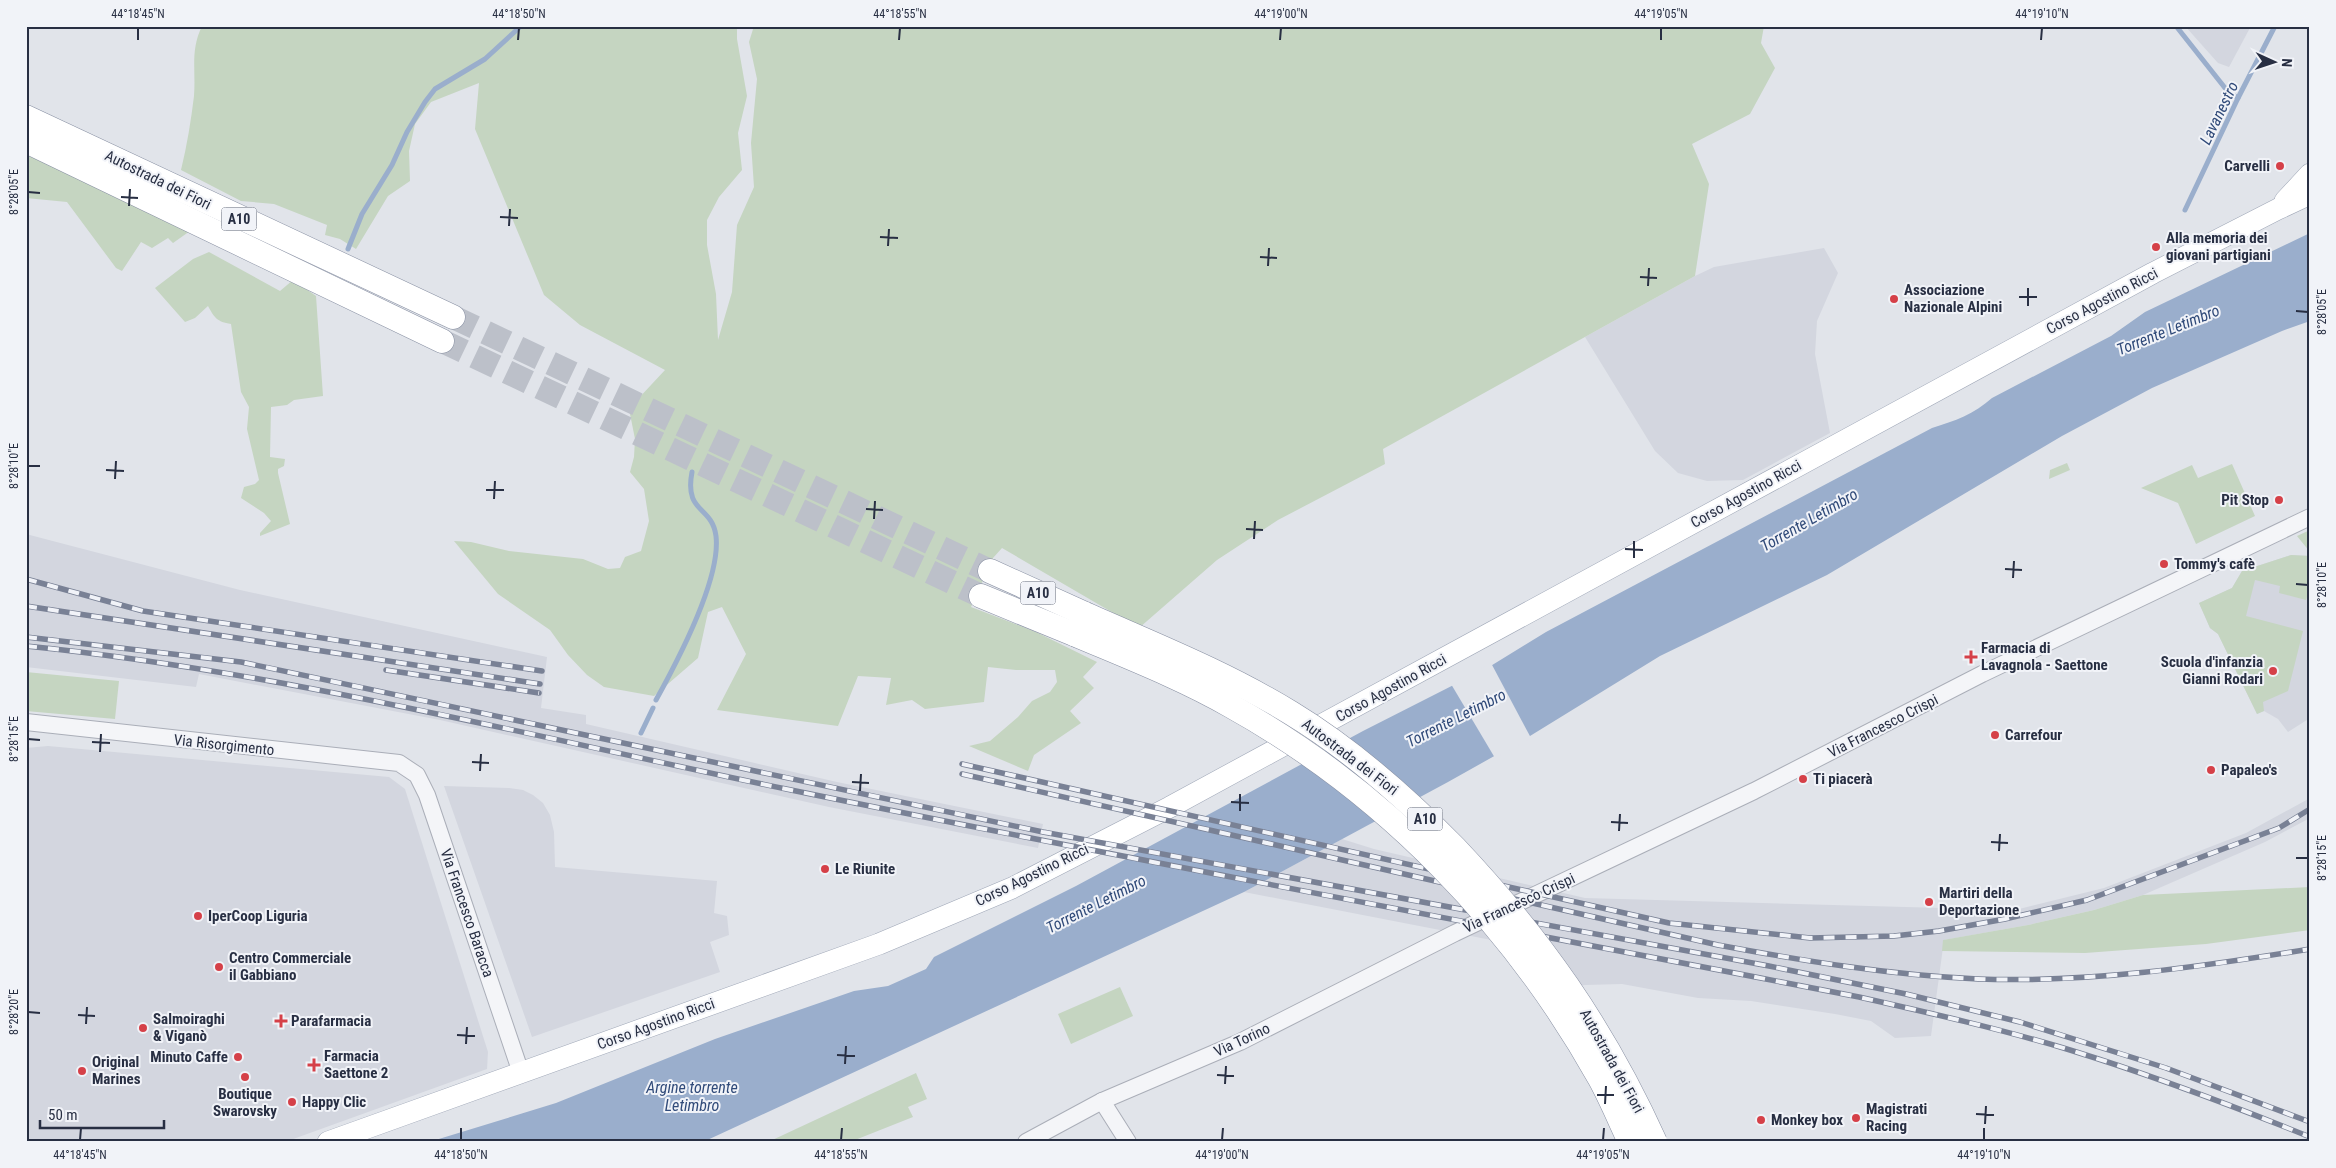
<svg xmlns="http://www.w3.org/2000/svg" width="2336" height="1168" font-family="'Roboto Condensed',sans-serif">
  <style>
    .built { fill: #d3d6df }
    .green { fill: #c5d5c1 }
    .water { fill: #9aaecc }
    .pier { fill: #e1e4ea }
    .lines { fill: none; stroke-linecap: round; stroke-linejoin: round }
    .stream { stroke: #9aaecc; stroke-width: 5 }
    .motorway-tunnel { stroke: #bcc0c9; stroke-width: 24; stroke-dasharray: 24 12; stroke-linecap: butt }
    .tertiary-casing { stroke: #aaaeb8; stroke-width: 18 }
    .primary-casing { stroke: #9fa7b7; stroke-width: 22 }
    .motorway-casing { stroke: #878fa2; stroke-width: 25 }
    .tertiary { stroke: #f4f5f8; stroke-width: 16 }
    .primary { stroke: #fff; stroke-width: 21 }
    .motorway { stroke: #fff; stroke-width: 24 }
    .rail-casing { stroke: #798195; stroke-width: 5.5 }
    .rail { stroke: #f1f3f8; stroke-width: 4; stroke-dasharray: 11; stroke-linecap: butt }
    .motorway-bridge-casing { stroke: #878fa2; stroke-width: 25; stroke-linecap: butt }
    .motorway-bridge { stroke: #fff; stroke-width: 24 }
    .ticks { fill: none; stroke: #282f43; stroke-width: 2 }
    .poi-dot { fill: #d54048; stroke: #f1f3f8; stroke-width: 2 }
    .labels { text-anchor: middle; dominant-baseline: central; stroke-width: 4; stroke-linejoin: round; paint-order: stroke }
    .shield { fill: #f1f3f8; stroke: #646a79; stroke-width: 1 }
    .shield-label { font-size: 14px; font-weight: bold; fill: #282f43 }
    .poi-label { font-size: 15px; font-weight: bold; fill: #282f43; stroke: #f1f3f8; text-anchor: start }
    .street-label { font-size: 15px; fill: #282f43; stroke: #f1f3f8 }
    .water-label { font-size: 16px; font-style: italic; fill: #304a79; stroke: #f1f3f8 }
    .neatline { fill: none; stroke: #282f43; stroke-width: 2 }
    .ticks-label { font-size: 12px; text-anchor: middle; fill: #282f43 }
  </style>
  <rect width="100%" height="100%" fill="#e1e4ea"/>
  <!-- built -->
  <g class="built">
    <path d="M2185 26H2251L2229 67 2218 63Z"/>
    <path d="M1824 248 1838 273 1817 321 1815 354 1830 433 1743 480 1707 481 1678 473 1655 451 1585 337 1695 276 1714 267Z"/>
    <path d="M26 534 240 590 547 657 541 708 586 715V724L837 782 1043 824 1038 848 829 807 440 720 199 674 196 687 26 667Z"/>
    <path d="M2291 555 2310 556V718L2288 732 2278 719 2264 711 2257 714 2218 634 2210 628 2199 603 2232 588 2242 571Z"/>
    <path d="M48 746 389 777 405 789 488 1052 487 1069 285 1142H26V748Z"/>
    <path d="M444 786 509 788 523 790 533 795 543 803 550 815 554 832 555 867 717 881 714 913 727 916 729 935 710 942 720 972 532 1037Z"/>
    <path d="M2310 798V818L2265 842 2143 895 2094 910 2028 925 1944 940 1931 1036 1895 1038 1871 1021 1835 1014 1751 1001 1698 998 1622 984 1585 985 1546 990 1512 944 1244 892 1342 839 1374 849 1585 898 2015 910 2104 888 2246 833Z"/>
  </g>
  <!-- green -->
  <g class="green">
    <path d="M202 26H737V39L747 96 738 133 742 170 719 197 707 220V245L716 294 718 340 732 292 737 225 754 187 751 143 757 79 749 42 754 26H1764L1761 43 1775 68 1750 114 1692 144 1709 184 1695 276 1383 449 1385 464 1278 520 1217 560 1139 628 1002 548 993 558 971 607 1036 632 1097 662 1083 677 1094 688 1070 711 1081 723 1034 755 1028 771 969 746 990 741 1018 717 1032 701 1050 692 1057 682 1055 670H1016L988 667 984 702 925 709 912 700 886 705 891 678 858 676 838 726 717 710 746 654 722 607 708 612 698 658 654 696 604 687 587 675 568 655 550 630 498 594 454 541 471 542 509 551 583 559 608 569 620 568 625 557 641 551 649 521 644 489 630 472 634 457 635 439 630 414 637 400 665 370 580 325 544 295 475 129 479 83 431 102 415 124 409 151 410 181 388 196 356 249 340 239 325 235 327 225 274 204 241 201 181 170C187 145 191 121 194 96 196 69 190 51 202 26Z"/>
    <path d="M26 153 190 231 173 243 168 238 152 248 141 242 122 271 116 268 67 202 26 198Z"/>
    <path d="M209 252 280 291 293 280 316 296 323 396 294 400 287 405 271 407 270 457 285 459 284 466 278 469V473L290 524 260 536V533L271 521 264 513 241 498 244 487 255 484 259 480 247 429 249 407 241 392 231 324C217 322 214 317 208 306L195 318 185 322 155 288 193 259Z"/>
    <path d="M2067 463 2070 470 2049 479 2050 470Z"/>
    <path d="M2232 464 2255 516 2196 544 2178 503 2141 488 2192 465 2198 478Z"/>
    <path d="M2310 530V552L2297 536Z"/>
    <path d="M2291 555 2310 556V588L2306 600 2279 593 2280 586 2255 580 2246 616 2303 631 2288 691 2263 702 2264 711 2257 714 2218 634 2210 628 2199 603 2232 588 2242 571Z"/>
    <path d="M26 672 119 681 115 719 26 711Z"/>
    <path d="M2310 887V930L2206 944 2085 953 1942 951 1943 940 2028 925 2094 910 2143 895Z"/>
    <path d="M1120 987 1133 1016 1071 1044 1058 1014Z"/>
    <path d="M916 1073 927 1099 908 1107 913 1117 850 1142H768Z"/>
  </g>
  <!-- water -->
  <path class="water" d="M2310 233V321L2282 331 2152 388 2062 436 1827 575 1660 656 1530 736 1448 782 1244 892 703 1142H429L556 1103 715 1039 854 991 888 986 926 969 934 957 1076 886 1363 731 1489 667 1546 632 1932 428C1955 421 1974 414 1992 398L2111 336 2145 312Z"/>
  <!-- pier -->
  <path class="pier" d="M1491 663 1531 738 1495 758 1451 684Z"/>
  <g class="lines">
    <!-- stream -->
    <g class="stream">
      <path d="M2176 26 2229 93 2238 98"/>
      <path d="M2185 210 2238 98 2275 26"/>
      <path d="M348 249 362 214 392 165 407 132 425 102 435 89 485 59 521 26"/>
      <path d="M656 700C677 662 721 579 716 536 712 505 684 514 692 472"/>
      <path d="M641 733 653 708"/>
    </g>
    <!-- motorway-tunnel -->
    <g class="motorway-tunnel">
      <path d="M453 317 990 571"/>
      <path d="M442 341 981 596"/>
    </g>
    <defs>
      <g id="tertiary">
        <path d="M26 722 399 763 417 775 427 795 521 1073"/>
        <path d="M1102 1101 1128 1142"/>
        <path d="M1026 1142 1102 1101 1240 1042 1455 933 1754 791 1982 674 2310 517"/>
      </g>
      <g id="primary">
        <path d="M2285 201 2310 174"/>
        <path d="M328 1142 879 944 1012 888 1170 807 2153 273 2278 209 2310 194"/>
      </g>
      <g id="motorway">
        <path d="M26 117 453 317"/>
        <path d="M26 141 442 341"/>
        <path d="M990 571 1085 614"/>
        <path d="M981 596 1076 635"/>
      </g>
    </defs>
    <!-- tertiary casing -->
    <use href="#tertiary" class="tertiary-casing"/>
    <!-- primary casing -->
    <use href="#primary" class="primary-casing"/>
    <!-- motorway casing -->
    <use href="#motorway" class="motorway-casing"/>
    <!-- tertiary -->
    <use href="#tertiary" class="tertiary"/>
    <!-- primary -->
    <use href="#primary" class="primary"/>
    <!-- motorway -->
    <use href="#motorway" class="motorway"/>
    <defs>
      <g id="rail">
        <path d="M26 579 143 611 542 671"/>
        <path d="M26 606 540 684"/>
        <path d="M26 637 241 662 1043 832 1769 966 1906 994 2020 1022 2166 1068 2310 1122"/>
        <path d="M26 646C285 672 537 738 791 790 1146 863 1503 928 1859 997 1930 1013 2001 1029 2070 1050 2151 1075 2231 1105 2310 1137"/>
        <path d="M386 670 539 693"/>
        <path d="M962 764 1669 923 1810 938 1894 936 1939 931 2005 919 2087 900 2279 828 2310 809"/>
        <path d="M962 774 1718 945C1804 961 1890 975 1978 979 2089 983 2200 967 2310 949"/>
      </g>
    </defs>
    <!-- rail casing -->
    <use href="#rail" class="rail-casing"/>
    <!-- rail -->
    <use href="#rail" class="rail"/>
    <defs>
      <g id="motorway-bridge">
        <path d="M1085 614C1155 645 1226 673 1291 713 1352 750 1405 797 1455 848 1540 938 1604 1029 1655 1142"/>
        <path d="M1076 635C1128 657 1182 678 1231 706 1386 792 1514 925 1600 1079 1611 1099 1620 1121 1630 1142"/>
      </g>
    </defs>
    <!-- motorway-bridge casing -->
    <use href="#motorway-bridge" class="motorway-bridge-casing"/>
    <!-- motorway-bridge -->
    <use href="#motorway-bridge" class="motorway-bridge"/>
  </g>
  <!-- ticks -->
  <path class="ticks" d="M138 40V28M518 40 519 28M899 40 900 28M1280 40 1281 28M1661 40V28M2041 40 2042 28M28 192 40 193M121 197 138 198M129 206 130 189M500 217 518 218M509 226 510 209M880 237 898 238M888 246 889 229M1260 257 1277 258M1268 266 1269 248M1640 277 1657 278M1648 286 1649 268M2019 297H2037M2028 306V288M2296 311 2308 312M28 466H40M106 470 124 471M115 479 116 461M486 490H504M494 499 495 481M866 509 883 510M874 519 875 501M1246 529 1263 530M1254 539 1255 521M1625 549 1643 550M1634 558V541M2005 569 2022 570M2013 578 2014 561M2296 584 2308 585M28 739 40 740M92 742 110 743M100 752 101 734M472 762 489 763M480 771 481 754M852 782 869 783M860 791 861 774M1231 802 1249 803M1240 811V794M1611 822 1628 823M1619 831 1620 814M1991 842 2008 843M1999 851 2000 834M2296 858H2308M28 1012 40 1013M78 1015 95 1016M86 1024 87 1007M457 1035 475 1036M466 1044 467 1027M837 1055 855 1056M845 1064 846 1046M1217 1075 1234 1076M1225 1084 1226 1066M1597 1095H1614M1605 1104 1606 1086M1976 1114 1994 1115M1985 1124 1986 1106M80 1140 81 1128M461 1140V1128M841 1140 842 1128M1222 1140 1223 1128M1603 1140 1604 1128M1984 1140V1128"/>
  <!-- markers -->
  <g class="poi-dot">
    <circle cx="2280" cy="166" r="5"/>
    <circle cx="2156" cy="247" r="5"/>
    <circle cx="1894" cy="299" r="5"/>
    <circle cx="2279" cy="500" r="5"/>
    <circle cx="2164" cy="564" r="5"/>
    <path d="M1968.5 649.5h5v5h5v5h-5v5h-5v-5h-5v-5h5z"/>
    <circle cx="2273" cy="671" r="5"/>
    <circle cx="1995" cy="735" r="5"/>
    <circle cx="2211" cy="770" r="5"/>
    <circle cx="1803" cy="779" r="5"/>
    <circle cx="825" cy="869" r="5"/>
    <circle cx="1929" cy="902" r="5"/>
    <circle cx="198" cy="916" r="5"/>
    <circle cx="219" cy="967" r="5"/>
    <path d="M278.5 1013.5h5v5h5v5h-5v5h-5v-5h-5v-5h5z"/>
    <circle cx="143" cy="1028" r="5"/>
    <circle cx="238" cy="1057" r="5"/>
    <path d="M311.5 1057.5h5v5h5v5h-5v5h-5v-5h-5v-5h5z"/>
    <circle cx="82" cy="1071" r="5"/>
    <circle cx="245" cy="1077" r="5"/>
    <circle cx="292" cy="1102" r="5"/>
    <circle cx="1856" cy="1118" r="5"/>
    <circle cx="1761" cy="1120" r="5"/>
  </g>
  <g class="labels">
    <!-- shield labels -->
    <g class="shield">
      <rect x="221.5" y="207.5" width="35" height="23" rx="4"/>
      <rect x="1020.5" y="581.5" width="35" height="23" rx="4"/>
      <rect x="1407.5" y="807.5" width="35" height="23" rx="4"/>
    </g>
    <g class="shield-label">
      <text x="239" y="219">A10</text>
      <text x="1038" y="593">A10</text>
      <text x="1425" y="819">A10</text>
    </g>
    <!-- poi labels -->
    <g class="poi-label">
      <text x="2270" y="166" text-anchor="end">Carvelli</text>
      <text x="2166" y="238">Alla memoria dei<tspan x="2166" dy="17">giovani partigiani</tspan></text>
      <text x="1904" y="290">Associazione<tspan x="1904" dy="17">Nazionale Alpini</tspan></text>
      <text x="2269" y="500" text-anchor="end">Pit Stop</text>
      <text x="2174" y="564">Tommy's cafè</text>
      <text x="1981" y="648">Farmacia di<tspan x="1981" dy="17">Lavagnola - Saettone</tspan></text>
      <text x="2263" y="662" text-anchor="end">Scuola d'infanzia<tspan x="2263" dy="17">Gianni Rodari</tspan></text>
      <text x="2005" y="735">Carrefour</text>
      <text x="2221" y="770">Papaleo's</text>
      <text x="1813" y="779">Ti piacerà</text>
      <text x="835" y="869">Le Riunite</text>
      <text x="1939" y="893">Martiri della<tspan x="1939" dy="17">Deportazione</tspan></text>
      <text x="208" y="916">IperCoop Liguria</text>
      <text x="229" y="958">Centro Commerciale<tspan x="229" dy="17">il Gabbiano</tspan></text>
      <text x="153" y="1019">Salmoiraghi<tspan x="153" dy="17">&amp; Viganò</tspan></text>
      <text x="291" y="1021">Parafarmacia</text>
      <text x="324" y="1056">Farmacia<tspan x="324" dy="17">Saettone 2</tspan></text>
      <text x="228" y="1057" text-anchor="end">Minuto Caffe</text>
      <text x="92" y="1062">Original<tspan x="92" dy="17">Marines</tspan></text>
      <text x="245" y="1094" text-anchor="middle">Boutique<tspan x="245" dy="17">Swarovsky</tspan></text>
      <text x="302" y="1102">Happy Clic</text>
      <text x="1866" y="1109">Magistrati<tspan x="1866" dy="17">Racing</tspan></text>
      <text x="1771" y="1120">Monkey box</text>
    </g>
    <!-- street labels -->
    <g class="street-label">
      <text transform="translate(158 180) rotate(26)">Autostrada dei Fiori</text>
      <text transform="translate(2102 301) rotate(-28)">Corso Agostino Ricci</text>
      <text transform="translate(1746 494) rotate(-29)">Corso Agostino Ricci</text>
      <text transform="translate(1391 688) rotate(-29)">Corso Agostino Ricci</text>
      <text transform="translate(1883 726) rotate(-27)">Via Francesco Crispi</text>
      <text transform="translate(224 745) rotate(6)">Via Risorgimento</text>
      <text transform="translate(1350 757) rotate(37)">Autostrada dei Fiori</text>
      <text transform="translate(1032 875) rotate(-26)">Corso Agostino Ricci</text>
      <text transform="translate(1519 903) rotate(-25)">Via Francesco Crispi</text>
      <text transform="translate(467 913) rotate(71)">Via Francesco Baracca</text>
      <text transform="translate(656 1024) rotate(-20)">Corso Agostino Ricci</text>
      <text transform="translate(1242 1040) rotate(-25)">Via Torino</text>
      <text transform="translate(1612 1061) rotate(61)">Autostrada dei Fiori</text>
    </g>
    <!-- water labels -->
    <g class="water-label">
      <text transform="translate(2219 113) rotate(-64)">Lavanestro</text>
      <text transform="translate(2168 330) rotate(-22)">Torrente Letimbro</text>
      <text transform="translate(1809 520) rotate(-30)">Torrente Letimbro</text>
      <text transform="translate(1456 718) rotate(-27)">Torrente Letimbro</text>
      <text transform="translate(1096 904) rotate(-27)">Torrente Letimbro</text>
      <text x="692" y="1087">Argine torrente<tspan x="692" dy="18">Letimbro</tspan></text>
    </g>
  </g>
  <!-- border -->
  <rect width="2336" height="1168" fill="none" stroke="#f1f3f8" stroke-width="55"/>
  <!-- north arrow -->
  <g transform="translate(2274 62) rotate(93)" stroke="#f1f3f8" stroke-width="4" paint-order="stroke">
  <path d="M0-4L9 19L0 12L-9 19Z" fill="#282f43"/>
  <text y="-8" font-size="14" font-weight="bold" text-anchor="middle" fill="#282f43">N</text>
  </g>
  <!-- scale -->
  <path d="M40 1120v8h124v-8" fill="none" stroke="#282f43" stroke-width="2.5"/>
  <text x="48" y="1120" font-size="15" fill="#282f43" stroke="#f1f3f8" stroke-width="4" paint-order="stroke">50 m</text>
  <rect x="28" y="28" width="2280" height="1112" class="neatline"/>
  <g class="ticks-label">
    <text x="138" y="18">44°18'45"N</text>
    <text x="519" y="18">44°18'50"N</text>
    <text x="900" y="18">44°18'55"N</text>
    <text x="1281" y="18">44°19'00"N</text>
    <text x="1661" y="18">44°19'05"N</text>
    <text x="2042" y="18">44°19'10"N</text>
    <text transform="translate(14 192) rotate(-90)" y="4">8°28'05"E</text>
    <text transform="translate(2322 312) rotate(-90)" y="4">8°28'05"E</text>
    <text transform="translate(14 466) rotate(-90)" y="4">8°28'10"E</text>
    <text transform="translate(2322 585) rotate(-90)" y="4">8°28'10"E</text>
    <text transform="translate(14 739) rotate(-90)" y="4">8°28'15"E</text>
    <text transform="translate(2322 858) rotate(-90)" y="4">8°28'15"E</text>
    <text transform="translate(14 1012) rotate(-90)" y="4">8°28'20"E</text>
    <text x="80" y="1159">44°18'45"N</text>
    <text x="461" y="1159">44°18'50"N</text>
    <text x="841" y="1159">44°18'55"N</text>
    <text x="1222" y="1159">44°19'00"N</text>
    <text x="1603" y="1159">44°19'05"N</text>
    <text x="1984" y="1159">44°19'10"N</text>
  </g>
</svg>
